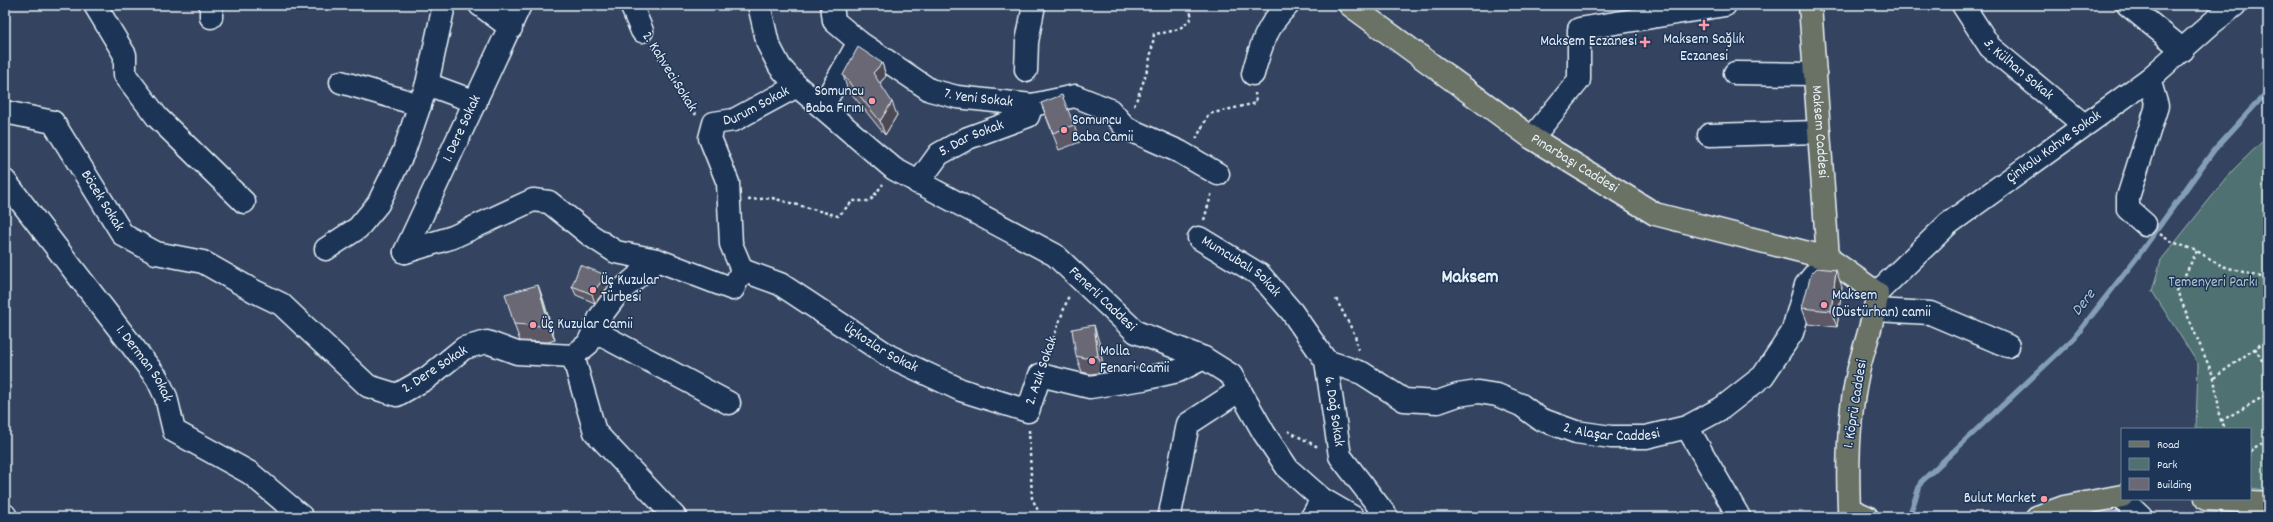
<svg xmlns="http://www.w3.org/2000/svg" width="2273" height="522" font-family="Dekko,sans-serif">
  <style>
    .green { fill: #507171; stroke: #9cb1b4 }
    .lines { fill: none; stroke-linecap: round; stroke-linejoin: round }
    .stream { stroke: #849eb5; stroke-width: 5.5 }
    .minor-casing { stroke: #e8f1f8; stroke-width: 25 }
    .major-casing { stroke: #e8f1f8; stroke-width: 25 }
    .path { stroke: #e8f1f8; stroke-width: 2.5; stroke-dasharray: 3 3; stroke-linecap: butt }
    .minor { stroke: #1d3557; stroke-width: 22 }
    .major { stroke: #6b7165; stroke-width: 22 }
    .wall { fill: #5c5965; stroke: #e8f1f8 }
    .shaded-wall { fill: #4b4952; stroke: #e8f1f8 }
    .building { fill: #6b6875; stroke: #e8f1f8 }
    .poi-dot { fill: #ff9aa2; stroke: #1d3557; stroke-width: 1.5 }
    .labels { text-anchor: middle; dominant-baseline: central; stroke-width: 3; stroke-linejoin: round; paint-order: stroke }
    .poi-label { font-size: 15px; fill: #e8f1f8; stroke: #1d3557; text-anchor: start }
    .street-label { font-size: 15px; fill: #e8f1f8; stroke: #1d3557 }
    .park-label { font-size: 15px; fill: #b3c4c9; stroke: #1d3557 }
    .water-label { font-size: 16px; font-style: italic; fill: #aec0d1; stroke: #1d3557 }
    .district-label { font-size: 19px; font-weight: bold; fill: #e8f1f8; stroke: #1d3557 }
  </style>
  <rect width="100%" height="100%" fill="#344460"/>
  <filter id="ink" filterUnits="userSpaceOnUse"><feTurbulence type="fractalNoise" baseFrequency=".025" numOctaves="2"/><feDisplacementMap in="SourceGraphic" scale="8" xChannelSelector="R" yChannelSelector="G"/><feConvolveMatrix kernelMatrix="1 2 1 2 8 2 1 2 1" color-interpolation-filters="sRGB"/></filter>
  <g filter="url(#ink)">
    <!-- green -->
    <path class="green" d="M2268 136V490L2250 488V429H2196L2198 364 2152 291 2161 260 2233 170Z"/>
    <g class="lines">
      <!-- stream -->
      <path class="stream" d="M1909 517 1921 482 2074 338 2138 256 2214 150 2268 91"/>
      <defs>
        <g id="minor">
          <path d="M95 5 125 55V75L157 117 244 202"/>
          <path d="M480 5 511 28"/>
          <path d="M631 5 642 31"/>
          <path d="M759 5 768 44 780 67 797 86"/>
          <path id="s1" d="M1963 5 1990 47 2084 125"/>
          <path d="M2128 5 2183 50"/>
          <path d="M211 17V5"/>
          <path id="s2" d="M859 42 930 90 957 97 1032 105 1075 96 1110 110 1126 128 1180 152 1218 174"/>
          <path d="M1026 70 1027 42 1034 5"/>
          <path d="M1735 73 1815 74"/>
          <path d="M1253 74C1260 48 1267 24 1288 5"/>
          <path d="M341 82 420 105"/>
          <path d="M427 84 476 102"/>
          <path d="M822 107 859 42 834 21 832 5"/>
          <path id="s3" d="M5 112 53 122 123 235 156 253 203 262 254 291 281 304 368 386 397 395 427 378 464 348 487 342 517 353 573 356 588 344 600 317 618 293 657 260 733 289 742 270"/>
          <path d="M1709 135 1819 132"/>
          <path d="M1532 138 1579 80V29L1725 5"/>
          <path id="s4" d="M5 181 157 378 166 397 174 431 250 473 302 517"/>
          <path id="s5" d="M918 183 939 154 968 138 1028 116 1032 105"/>
          <path d="M2145 224 2128 209V197L2157 106 2149 79"/>
          <path id="s6" d="M1199 238 1260 275 1292 312 1326 361 1340 456 1387 517"/>
          <path d="M326 249 358 228 378 204 404 151 427 84 444 5"/>
          <path d="M405 252 453 237 533 200 549 202 590 235 616 252 657 260"/>
          <path id="s7" d="M405 252 520 5"/>
          <path id="s8" d="M742 270 731 244 728 183 710 138 714 123 734 120 797 86 894 169 1055 255 1136 332 1204 358 1231 375 1264 433 1288 469 1322 499 1353 517"/>
          <path id="s9" d="M742 270 780 284 889 356 961 390 1028 411 1040 375 1090 387 1143 379 1178 371 1204 358"/>
          <path id="s10" d="M1877 293 1948 224 2149 79 2212 23 2235 5"/>
          <path d="M1876 310 1930 313 2008 346"/>
          <path d="M594 331 729 403"/>
          <path d="M573 356 595 432 675 517"/>
          <path id="s11" d="M1326 361 1362 373 1404 400 1438 402 1458 395 1478 392 1497 395 1521 405 1540 419 1576 432 1611 437H1646L1687 427 1722 408 1763 376 1792 333 1806 285 1828 258"/>
          <path d="M1687 427 1739 517"/>
          <path d="M2122 499 2141 517"/>
          <path d="M1170 514 1188 424 1240 390"/>
          <path d="M5 515 6 517"/>
          <path d="M1312 517 1322 499"/>
        </g>
        <g id="major">
          <path id="s12" d="M1350 5 1532 138 1655 214 1828 258 1877 293C1875 320 1864 345 1858 372 1848 417 1847 463 1849 509L1867 517"/>
          <path id="s13" d="M1810 5 1828 258"/>
          <path d="M2206 499 2268 503"/>
          <path d="M2037 517 2064 507 2122 496"/>
        </g>
      </defs>
      <!-- minor casing -->
      <use href="#minor" class="minor-casing"/>
      <!-- major casing -->
      <use href="#major" class="major-casing"/>
      <!-- path -->
      <g class="path">
        <path d="M652 47 696 115"/>
        <path d="M1134 106C1144 82 1151 61 1154 34 1170 32 1182 31 1192 17L1188 5"/>
        <path d="M1196 139 1209 114 1256 103 1255 93"/>
        <path d="M748 200 772 198 838 216 853 201H870L883 184"/>
        <path d="M1204 220 1212 192"/>
        <path d="M2160 234 2170 241 2197 251 2222 266 2268 279"/>
        <path d="M2197 251 2177 291 2214 378 2221 421 2226 429"/>
        <path d="M1336 299 1355 335 1358 350"/>
        <path d="M2255 348 2268 371"/>
        <path d="M1047 356 1069 295"/>
        <path d="M2214 378 2268 339"/>
        <path d="M2221 421 2268 394"/>
        <path d="M1029 430 1032 498 1041 517"/>
        <path d="M1288 431 1318 447"/>
        <path d="M2250 452 2268 439"/>
      </g>
      <!-- minor -->
      <use href="#minor" class="minor"/>
      <!-- major -->
      <use href="#major" class="major"/>
    </g>
    <!-- wall -->
    <g class="wall">
      <path d="M882 63 886 76 880 83 897 115 885 135 847 88 843 75Z"/>
      <path d="M1041 103 1074 125 1080 142 1059 150Z"/>
      <path d="M610 284 595 303 576 295 572 286Z"/>
      <path d="M538 285 544 302 555 340 548 342 520 341 514 324Z"/>
      <path d="M1842 287 1837 327 1808 324 1802 308Z"/>
      <path d="M1099 342 1104 372 1091 374 1082 372 1076 356Z"/>
    </g>
    <!-- shaded-wall -->
    <g class="shaded-wall">
      <path d="M882 63 886 76 877 86 873 73Z"/>
      <path d="M892 102 897 115 885 135 880 121Z"/>
      <path d="M1836 270 1842 287 1837 327 1831 311Z"/>
      <path d="M606 275 610 284 595 303 592 294Z"/>
      <path d="M538 285 544 302 555 340 549 324Z"/>
      <path d="M1094 325 1099 342 1104 372 1098 356Z"/>
    </g>
    <!-- building -->
    <g class="building">
      <path d="M858 47 882 63 873 73 892 102 880 121 843 75Z"/>
      <path d="M1062 95 1074 125 1053 133 1041 103Z"/>
      <path d="M580 265 606 275 592 294 572 286Z"/>
      <path d="M1817 268 1836 270 1831 311 1802 308 1811 274Z"/>
      <path d="M538 285 549 324 542 326 514 324 505 294Z"/>
      <path d="M1094 325 1098 356 1085 358 1076 356 1072 329Z"/>
    </g>
  </g>
  <!-- markers -->
  <g class="poi-dot">
    <path d="M1702 19h4v4h4v4h-4v4h-4v-4h-4v-4h4z"/>
    <path d="M1643 36h4v4h4v4h-4v4h-4v-4h-4v-4h4z"/>
    <circle cx="872" cy="101" r="4"/>
    <circle cx="1064" cy="130" r="4"/>
    <circle cx="593" cy="290" r="4"/>
    <circle cx="1824" cy="305" r="4"/>
    <circle cx="533" cy="325" r="4"/>
    <circle cx="1092" cy="361" r="4"/>
    <circle cx="2044" cy="499" r="4"/>
  </g>
  <g class="labels">
    <!-- poi labels -->
    <g class="poi-label">
      <text x="1704" y="40" text-anchor="middle">Maksem Sağlık<tspan x="1704" dy="17">Eczanesi</tspan></text>
      <text x="1637" y="42" text-anchor="end">Maksem Eczanesi</text>
      <text x="864" y="92" text-anchor="end">Somuncu<tspan x="864" dy="17">Baba Fırını</tspan></text>
      <text x="1072" y="121">Somuncu<tspan x="1072" dy="17">Baba Camii</tspan></text>
      <text x="601" y="281">Üç Kuzular<tspan x="601" dy="17">Türbesi</tspan></text>
      <text x="1832" y="296">Maksem<tspan x="1832" dy="17">(Düstürhan) camii</tspan></text>
      <text x="541" y="325">Üç Kuzular Camii</text>
      <text x="1100" y="352">Molla<tspan x="1100" dy="17">Fenari Camii</tspan></text>
      <text x="2036" y="499" text-anchor="end">Bulut Market</text>
    </g>
    <!-- street labels -->
    <g class="street-label">
      <text stroke="none"><textPath href="#s1" startOffset="86">3. Külhan Sokak</textPath></text>
      <text transform="translate(669 72) rotate(58)">2. Kahveci Sokak</text>
      <text stroke="none"><textPath href="#s2" startOffset="135">7. Yeni Sokak</textPath></text>
      <text stroke="none"><textPath href="#s8" startOffset="199">Durum Sokak</textPath></text>
      <text stroke="none"><textPath href="#s7" startOffset="136">1. Dere Sokak</textPath></text>
      <text stroke="none"><textPath href="#s13" startOffset="127">Maksem Caddesi</textPath></text>
      <text stroke="none"><textPath href="#s5" startOffset="72">5. Dar Sokak</textPath></text>
      <text stroke="none"><textPath href="#s10" startOffset="230">Çinkolu Kahve Sokak</textPath></text>
      <text stroke="none"><textPath href="#s12" startOffset="275">Pınarbaşı Caddesi</textPath></text>
      <text stroke="none"><textPath href="#s3" startOffset="142">Böcek Sokak</textPath></text>
      <text stroke="none"><textPath href="#s6" startOffset="51">Mumcubalı Sokak</textPath></text>
      <text stroke="none"><textPath href="#s8" startOffset="620">Fenerli Caddesi</textPath></text>
      <text stroke="none"><textPath href="#s9" startOffset="160">Üçkozlar Sokak</textPath></text>
      <text stroke="none"><textPath href="#s4" startOffset="230">1. Derman Sokak</textPath></text>
      <text transform="translate(435 370) rotate(-33)">2. Dere Sokak</text>
      <text transform="translate(1042 371) rotate(-71)">2. Azık Sokak</text>
      <text transform="translate(1856 404) rotate(-81)">1. Köprü Caddesi</text>
      <text stroke="none"><textPath href="#s6" startOffset="231">6. Dağ Sokak</textPath></text>
      <text stroke="none"><textPath href="#s11" startOffset="306">2. Alaşar Caddesi</textPath></text>
    </g>
    <!-- park labels -->
    <g class="park-label">
      <text x="2213" y="283">Temenyeri Parkı</text>
    </g>
    <!-- water labels -->
    <g class="water-label">
      <text transform="translate(2084 303) rotate(-52)">Dere</text>
    </g>
    <!-- district labels -->
    <g class="district-label">
      <text x="1470" y="278">Maksem</text>
    </g>
  </g>
  <!-- margin -->
  <rect width="2273" height="522" fill="none" stroke="#1d3557" stroke-width="20"/>
  <rect x="10" y="10" width="2253" height="502" fill="none" stroke="#e8f1f8" stroke-width="1.5" filter="url(#ink)"/>
  <!-- legend -->
  <rect x="2121" y="428" width="130" height="72" fill="#1d3557" stroke="#6e8097"/>
  <rect x="2129" y="441" width="20" height="6" fill="#6b7165" stroke="#6e8097"/>
  <text x="2157" y="448" font-size="12" fill="#e8f1f8">Road</text>
  <rect x="2129" y="458" width="20" height="12" fill="#507171" stroke="#6e8097"/>
  <text x="2157" y="468" font-size="12" fill="#e8f1f8">Park</text>
  <rect x="2129" y="478" width="20" height="12" fill="#6b6875" stroke="#6e8097"/>
  <text x="2157" y="488" font-size="12" fill="#e8f1f8">Building</text>
</svg>
